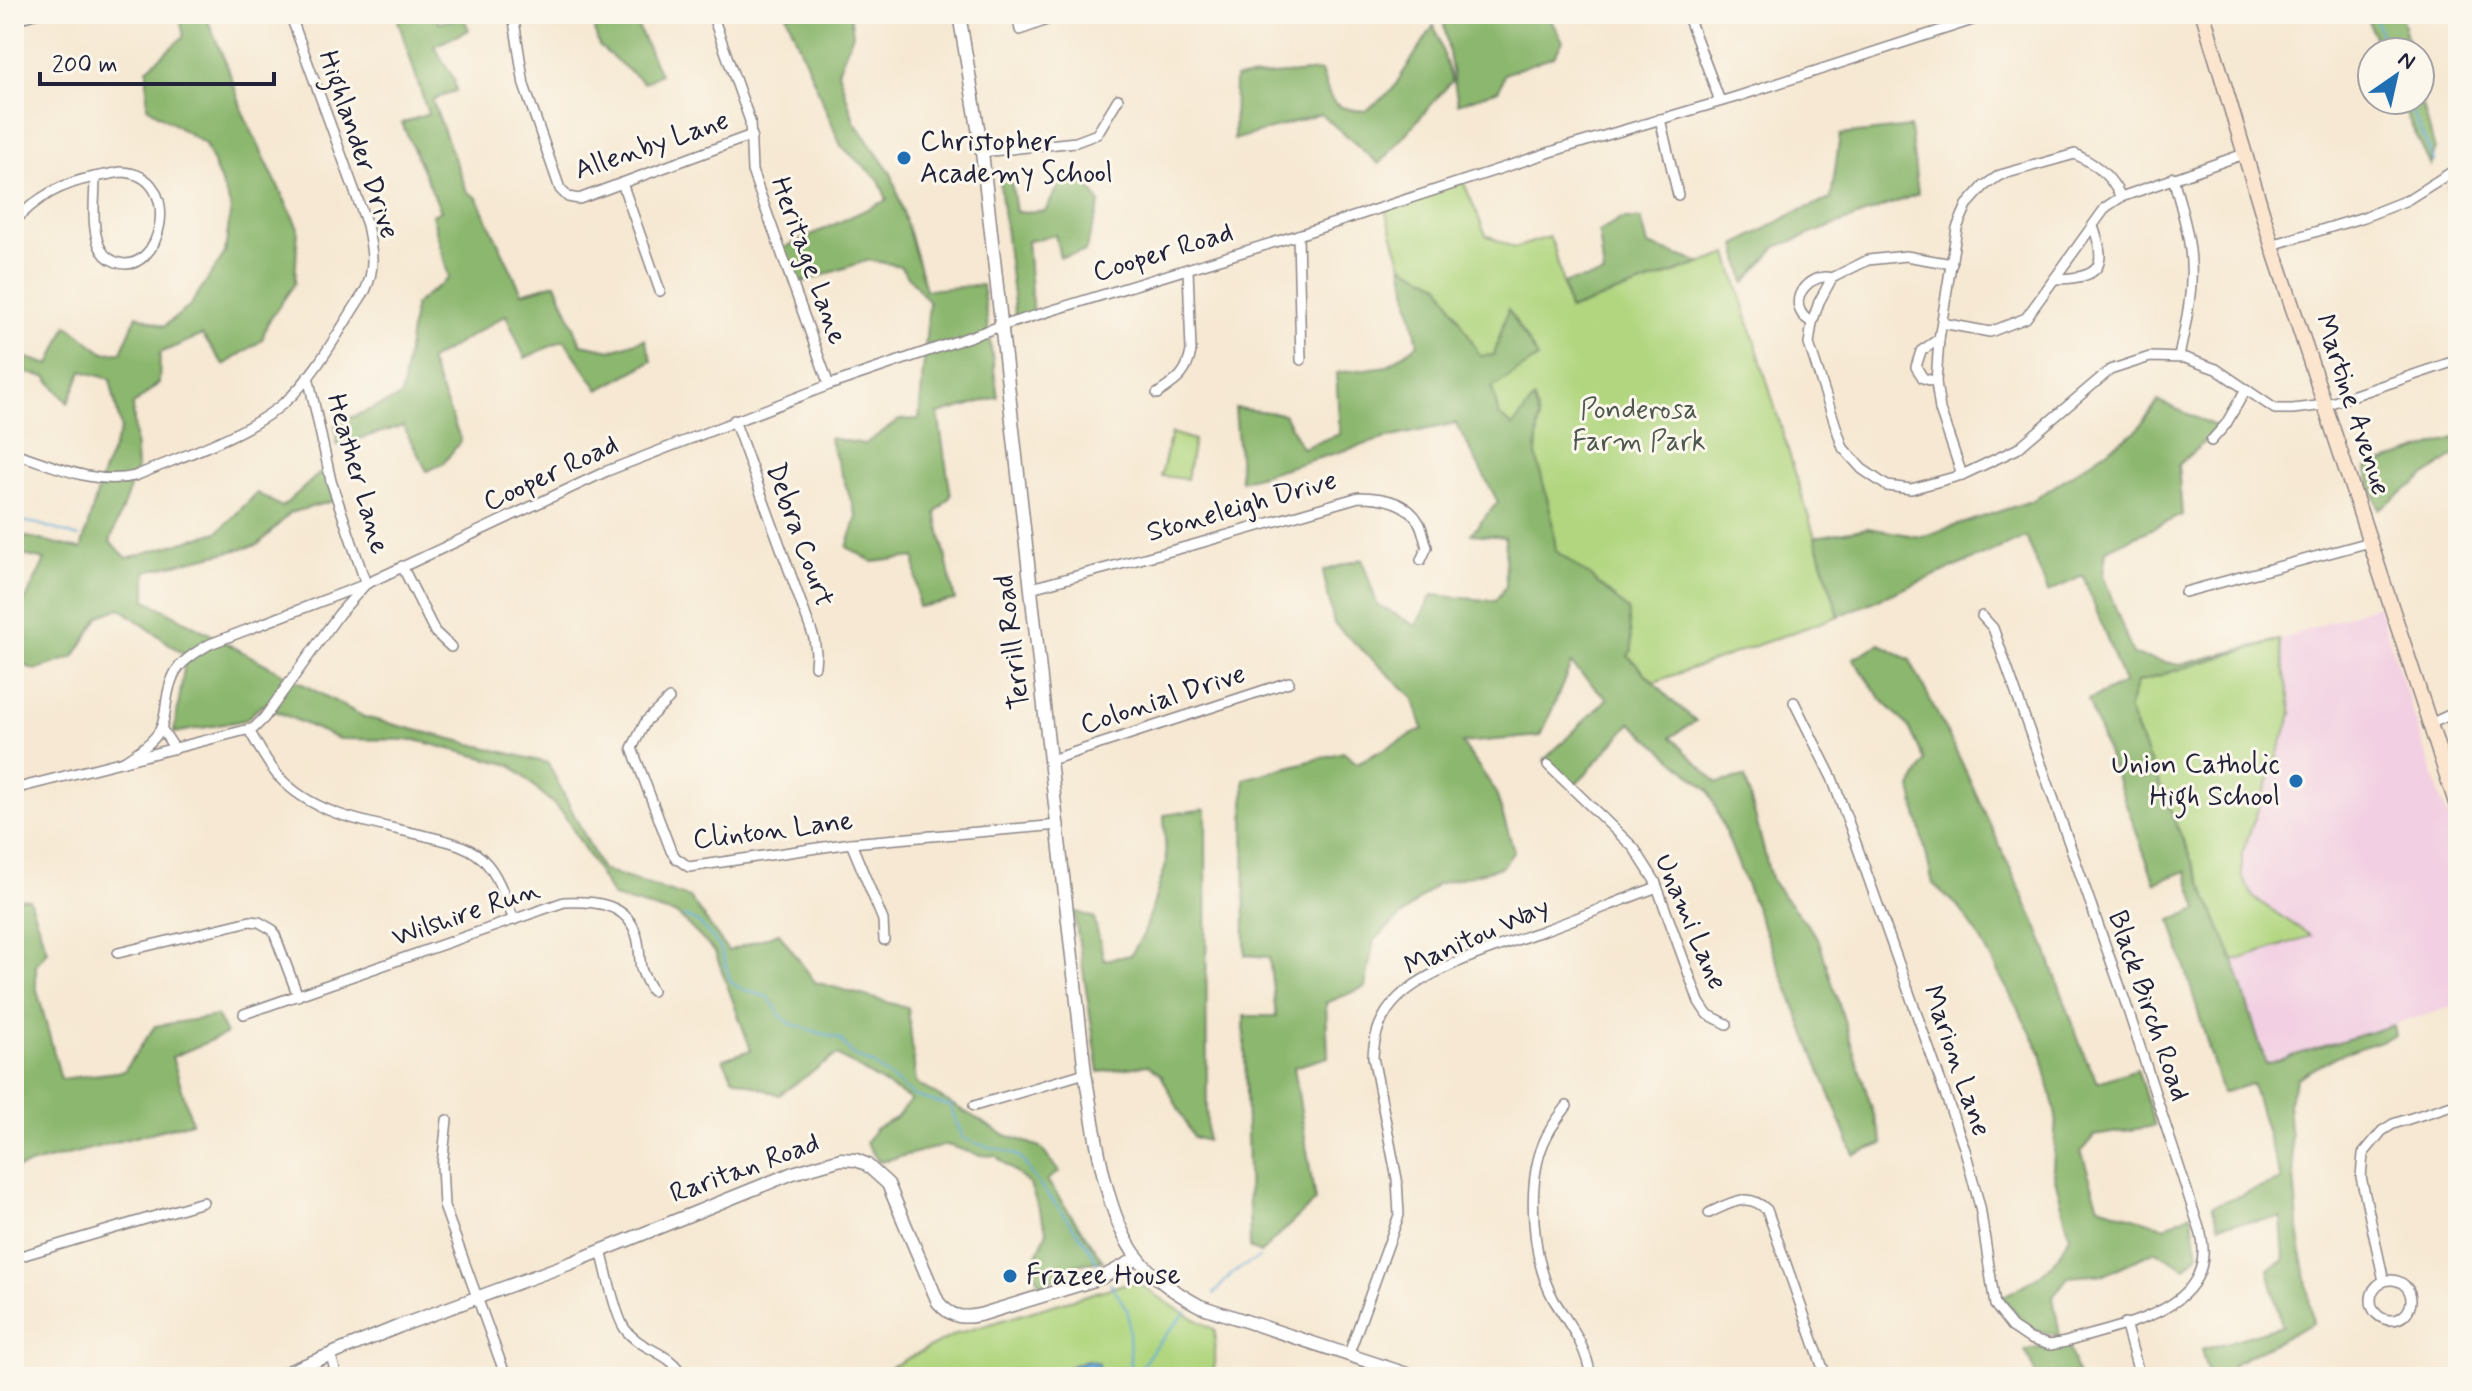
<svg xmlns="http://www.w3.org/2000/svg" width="2472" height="1391" font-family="Mynerve,sans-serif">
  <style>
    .built { fill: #f2cfe2 }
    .green { fill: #b1d67f; stroke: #6a7c5d; stroke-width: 2 }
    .forest { fill: #8cb76e; stroke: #576c54; stroke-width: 2 }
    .water { fill: #60a9d7; stroke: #416689; stroke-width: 2 }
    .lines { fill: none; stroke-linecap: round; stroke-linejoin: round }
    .stream { stroke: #60a9d7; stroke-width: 2 }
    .minor-casing { stroke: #8c8586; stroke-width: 12 }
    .tertiary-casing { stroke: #8c8586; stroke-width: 15 }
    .secondary-casing { stroke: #8c8586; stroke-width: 17 }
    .minor { stroke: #fff; stroke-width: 9 }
    .tertiary { stroke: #fff; stroke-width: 12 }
    .secondary { stroke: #fbe5cf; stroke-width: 14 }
    .poi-dot { fill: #1f6fb2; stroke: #fbf7ec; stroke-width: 3 }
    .labels { text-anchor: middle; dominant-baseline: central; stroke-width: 6; stroke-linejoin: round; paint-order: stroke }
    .poi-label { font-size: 28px; fill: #22223b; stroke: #fbf7ec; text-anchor: start }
    .street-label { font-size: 28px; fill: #22223b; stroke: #fbf7ec }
    .park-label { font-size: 28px; fill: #4d584f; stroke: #fbf7ec }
  </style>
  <rect width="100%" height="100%" fill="#fbf7ec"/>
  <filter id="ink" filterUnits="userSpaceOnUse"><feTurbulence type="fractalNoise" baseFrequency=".0125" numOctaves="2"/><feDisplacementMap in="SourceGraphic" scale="16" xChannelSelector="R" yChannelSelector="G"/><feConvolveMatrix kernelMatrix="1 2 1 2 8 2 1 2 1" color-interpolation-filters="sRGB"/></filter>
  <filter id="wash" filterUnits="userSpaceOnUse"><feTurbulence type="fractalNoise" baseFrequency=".006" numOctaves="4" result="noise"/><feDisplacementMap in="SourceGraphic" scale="32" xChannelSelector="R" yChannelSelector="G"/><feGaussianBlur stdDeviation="1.8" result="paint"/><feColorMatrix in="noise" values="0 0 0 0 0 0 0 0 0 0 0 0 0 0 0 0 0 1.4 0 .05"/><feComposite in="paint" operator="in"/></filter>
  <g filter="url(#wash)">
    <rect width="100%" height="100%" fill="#f6e8d2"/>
    <!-- built -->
    <path class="built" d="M2378 605 2458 851V1005L2266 1064 2234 961 2137 682 2279 640Z"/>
    <!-- green -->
    <g class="green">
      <path d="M1463 181 1486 235 1514 248 1549 237 1554 247 1569 310 1728 254 1839 616 1654 682 1546 572 1402 265 1384 206Z"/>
      <path d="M1171 433 1194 440 1187 479 1161 476Z"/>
      <path d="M2279 640 2292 714 2242 854V876L2254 898 2311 936 2234 961 2128 710 2137 682Z"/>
      <path d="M1127 1283 1140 1284 1174 1307 1215 1330 1214 1377H871L956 1334Z"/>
    </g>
    <!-- forest -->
    <g class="forest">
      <path d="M179 14H205L228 68 244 115 298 228 295 283 267 324 262 340 224 365 202 335 160 353 159 383 133 405 137 468 110 542 127 558 218 532 257 493 282 507 329 465 336 500 290 513 258 545 146 571V600L364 717 548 763 602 870 690 898 728 951 779 933 815 982 908 1008 916 1083 1003 1134 1040 1147 1059 1172 1047 1180 1103 1261 1080 1264 1041 1286 1032 1266 1047 1232 1030 1185 996 1156 979 1155 947 1145 879 1162 866 1143 875 1129 896 1118 911 1100 837 1055 779 1095 733 1078 723 1059 751 1050 715 952 678 915 613 897 563 813 511 765 415 740 339 739 262 705 245 720 174 733 186 656 120 608 100 616 74 657 35 670 14 661V623L45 560 14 553V534L81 549 103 473 121 429 110 379 82 371 68 403 46 377 14 370V354L50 365 67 325 104 353 121 352 137 315 164 326 189 307 225 253 231 207 205 144 147 107V69L184 36Z"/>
      <path d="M396 14H436L439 22 464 18 469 30 434 46 454 79 456 91 432 100 467 191 477 198 522 293 556 283 581 344 612 350 645 339 652 361 599 390 564 340 525 358 506 315 429 361 461 440 443 464 427 471 403 426 337 445 335 424 401 397 415 304 449 278 432 215 441 211 402 123 428 114Z"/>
      <path d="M590 14H632L660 74 644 83 599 46Z"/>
      <path d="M786 14H850L853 34 838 71 855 123 892 175 926 290 982 285 998 397 938 414 951 496 936 513 955 600 918 607 915 557 873 562 847 547 857 517 829 438 865 444 899 420 919 419 929 302 900 266 869 260 793 285 781 249 887 200 879 180 841 146Z"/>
      <path d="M1442 14H1547L1563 41 1554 56 1504 74 1499 90 1458 104Z"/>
      <path d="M2366 14H2401L2410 52H2380Z"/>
      <path d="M1434 25 1452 81 1379 164 1321 114 1234 140 1235 78 1321 71C1332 103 1330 109 1366 111L1392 90Z"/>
      <path d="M2420 95 2435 150 2431 166 2399 100H2420Z"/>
      <path d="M1910 127 1918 194 1776 247 1745 283 1736 245 1796 212 1831 199 1840 135Z"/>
      <path d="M1010 173 1016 212 1045 211 1063 179 1082 176 1100 203 1085 252 1060 257 1055 235 1027 241 1033 316 1016 322 999 175Z"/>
      <path d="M1621 219H1641L1648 245 1701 263 1569 310 1563 283 1604 275 1599 232Z"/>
      <path d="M1402 265 1440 284 1480 356 1494 355 1508 309 1538 358 1492 388 1499 415 1513 426 1534 399 1539 419 1536 454 1551 514 1556 551 1591 577 1628 610 1632 650 1628 656 1671 700 1696 721 1671 737 1717 783 1745 777 1772 882 1818 938 1883 1144 1854 1155 1709 791 1631 723 1573 788 1544 760 1607 699 1571 664 1541 736 1462 743 1495 790 1514 851 1502 867 1437 884 1374 940 1365 987 1326 1003 1328 1057 1294 1067 1315 1201 1260 1253 1250 1248 1244 1016H1276L1269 957 1245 955 1244 779 1343 752 1357 763 1423 729 1413 697 1334 624 1323 571 1362 559 1377 604 1416 626 1432 595 1495 601 1506 586 1505 537 1471 534 1498 502 1456 423 1387 438 1241 481 1235 408 1284 414 1302 448 1340 434 1336 373 1387 366 1418 344Z"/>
      <path d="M2158 401 2220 428 2178 465 2182 515 2106 550 2103 575 2133 655 2179 665 2279 640 2137 682 2128 710 2234 961 2266 1064 2393 1025 2395 1036 2337 1056 2297 1078 2288 1104 2299 1236 2313 1323 2233 1364 2228 1377H2209L2201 1350 2282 1326 2268 1269 2284 1261 2281 1218 2219 1225 2212 1206 2281 1180 2252 1084 2222 1093 2171 920 2198 909 2186 871 2155 883 2088 700 2124 683 2083 576 2048 592 2026 537 1839 616 1815 537 1868 528 1921 537 2034 500 2137 430Z"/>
      <path d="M2458 437V453L2379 509 2366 468Z"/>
      <path d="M1880 644 1910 660 1961 761 2040 933 2085 1057 2098 1082 2137 1069 2155 1126 2094 1136 2081 1151 2099 1206 2165 1227 2191 1213 2198 1254 2185 1268 2156 1251 2105 1274 2068 1277 2053 1297 2060 1336 2029 1328 2002 1297C2038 1277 2051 1274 2070 1236L2053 1170 2056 1116 2041 1052 1978 935 1959 907 1933 884 1911 788 1925 761 1909 727 1881 699 1853 658Z"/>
      <path d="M1206 809 1207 1141 1193 1137 1161 1075 1148 1065 1099 1072 1074 911 1094 918 1104 960 1131 955 1144 933 1166 864 1164 815Z"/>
      <path d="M14 898 29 899 47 951 36 965V986L61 1079 124 1071 155 1026 217 1016 226 1034 172 1057 192 1122 14 1169Z"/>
      <path d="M2068 1343 2078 1377H2037L2025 1350Z"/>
    </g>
    <!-- water -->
    <path class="water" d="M1088 1360 1099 1363V1377H1025C1034 1370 1040 1372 1050 1372 1064 1372 1075 1363 1088 1360Z"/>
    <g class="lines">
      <!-- stream -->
      <g class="stream">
        <path d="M2375 14 2385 52"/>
        <path d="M2406 100 2435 163"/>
        <path d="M2447 187 2458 205"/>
        <path d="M14 520 38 524 79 537"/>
        <path d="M684 916 699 923 711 936 720 948 731 982 743 990 768 997 782 1017 791 1024 840 1039 853 1055 874 1065 914 1096 950 1106 963 1138C980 1148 999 1146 1016 1155 1026 1160 1027 1170 1034 1178 1057 1207 1083 1235 1100 1267"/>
        <path d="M1110 1283 1128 1311 1131 1377"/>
        <path d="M1214 1294 1232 1273 1259 1258"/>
        <path d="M1134 1377 1155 1347 1186 1312"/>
      </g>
    </g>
  </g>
  <g filter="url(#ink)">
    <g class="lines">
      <defs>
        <g id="minor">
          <path d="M513 14 524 85 560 189 568 197 579 199 752 135"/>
          <path d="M712 14 750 121 752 171 829 385"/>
          <path d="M1017 14 1020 30 1063 14"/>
          <path d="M1687 14 1720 101"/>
          <path d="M14 20 34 14"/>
          <path d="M1660 119 1678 195"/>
          <path d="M982 152 1076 142 1097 134 1118 99"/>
          <path d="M121 172C186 174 161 279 116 262 108 259 102 253 99 245 91 225 95 198 95 177Z"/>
          <path d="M2173 177C2180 205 2190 234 2191 263 2193 295 2185 326 2179 357"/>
          <path d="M622 183 660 291"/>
          <path d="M14 222C37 197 62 183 95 177"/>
          <path d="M1298 235 1301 360"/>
          <path d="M2272 245 2364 217 2407 200 2458 168"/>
          <path d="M1952 264 1906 256 1868 260 1832 278 1819 302 1812 323 1809 344 1843 448 1862 469 1887 486 1911 489 1962 475 2017 449 2110 370 2150 357 2185 358 2216 369 2275 409H2293L2325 405 2458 360"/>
          <path d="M2055 279C2098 278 2109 269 2093 226"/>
          <path d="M1812 323C1809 320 1804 318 1802 314 1789 295 1813 272 1832 278"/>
          <path d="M1942 323 1990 332 2026 318 2106 207 2121 197 2244 154"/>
          <path d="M308 376 331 481 366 584"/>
          <path d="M1936 382 1923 378 1916 367 1921 351 1939 339"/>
          <path d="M1157 394C1176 381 1187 375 1191 351L1188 269"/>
          <path d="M734 420 814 638 816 653 815 666"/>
          <path d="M2211 441 2226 424 2246 389"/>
          <path d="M14 453C53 465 94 486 135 476 182 456 247 435 285 402 315 377 342 325 365 291 376 269 372 249 367 225L290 14"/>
          <path d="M1962 475 1940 410 1936 382 1939 339 1957 228 1967 205 1984 186 2000 175 2075 154C2097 165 2110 175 2121 197"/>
          <path d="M402 566 435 632 451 647"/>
          <path d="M1031 588 1193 545 1359 497C1380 497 1406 501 1418 521 1423 528 1424 539 1427 547L1421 560"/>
          <path d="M2185 592 2370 542"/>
          <path d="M669 699 646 721 632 748 671 851 676 858 689 867 851 843 1059 825"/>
          <path d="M1794 702 1832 778 1852 832 1965 1150 1980 1207 1995 1305 2012 1327 2030 1339 2050 1345 2066 1342C2120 1325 2219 1311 2201 1234L2124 998 1993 628 1982 616"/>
          <path d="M2430 724 2458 711"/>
          <path d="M161 728 175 749"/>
          <path d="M249 730C258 746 267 763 279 777 317 818 375 823 426 836 448 841 473 846 487 864 500 879 506 902 514 920"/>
          <path d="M1051 760 1289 682"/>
          <path d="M122 762C136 753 152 744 160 730 164 722 165 714 166 706 170 670 180 661 210 644L366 584 607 471 829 385 1001 326 1298 235 1563 148 1736 97 1991 14"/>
          <path d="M1548 765 1634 848 1655 881 1699 1002 1707 1014 1727 1024"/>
          <path d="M14 789 254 728 264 718 339 614 364 586"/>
          <path d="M851 843 883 920 884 940"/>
          <path d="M118 953 250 921 259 922 273 930 298 996"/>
          <path d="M244 1014 564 902C593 901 628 902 637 937 640 947 639 958 641 968 643 976 648 984 652 991"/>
          <path d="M974 1106 1085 1073"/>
          <path d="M1567 1106C1558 1118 1549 1129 1544 1142 1526 1184 1532 1261 1554 1300 1570 1326 1586 1345 1591 1377"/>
          <path d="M447 1120 442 1165 444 1206 506 1377"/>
          <path d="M1709 1213C1730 1203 1748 1191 1767 1210L1826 1377"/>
          <path d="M601 1250C606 1269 615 1315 625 1329 641 1351 671 1351 683 1377"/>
          <path d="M14 1258 203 1202"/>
          <circle cx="2391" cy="1300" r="20"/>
          <path d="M2384 1281 2361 1177 2363 1154 2382 1131 2393 1124 2458 1103"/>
          <path d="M2125 1323 2140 1377"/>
          <path d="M331 1356 337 1377"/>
          <path d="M1348 1356 1399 1215 1397 1179 1373 1057C1374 1034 1382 1013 1399 997 1431 967 1500 946 1542 931 1581 917 1619 901 1657 887"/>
        </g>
        <g id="tertiary">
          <path d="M959 14 982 152 1085 1073C1094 1126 1104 1214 1137 1257 1154 1279 1176 1293 1200 1306L1416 1377"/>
          <path d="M276 1377 400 1326 571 1263 793 1173 841 1159 856 1160 866 1164 888 1184 938 1302C951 1318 964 1319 983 1314L1101 1278 1138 1258"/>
        </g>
        <path id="secondary" d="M2203 14 2272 245 2458 809"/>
      </defs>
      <!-- minor casing -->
      <use href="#minor" class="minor-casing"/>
      <!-- tertiary casing -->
      <use href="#tertiary" class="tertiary-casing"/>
      <!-- secondary casing -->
      <use href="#secondary" class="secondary-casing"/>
      <!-- minor -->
      <use href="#minor" class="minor"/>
      <!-- tertiary -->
      <use href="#tertiary" class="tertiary"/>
      <!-- secondary -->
      <use href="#secondary" class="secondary"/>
    </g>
  </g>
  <!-- markers -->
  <g class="poi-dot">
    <circle cx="904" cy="158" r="8"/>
    <circle cx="2296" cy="781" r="8"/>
    <circle cx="1010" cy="1276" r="8"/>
  </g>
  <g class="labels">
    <!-- poi labels -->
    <g class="poi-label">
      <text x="920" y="142">Christopher<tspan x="920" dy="32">Academy School</tspan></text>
      <text x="2280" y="765" text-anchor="end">Union Catholic<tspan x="2280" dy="32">High School</tspan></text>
      <text x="1026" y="1276">Frazee House</text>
    </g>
    <!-- street labels -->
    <g class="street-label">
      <text transform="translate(358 145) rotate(71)">Highlander Drive</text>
      <text transform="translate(652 146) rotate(-19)">Allenby Lane</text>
      <text transform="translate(1163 253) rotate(-17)">Cooper Road</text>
      <text transform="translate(808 261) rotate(70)">Heritage Lane</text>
      <text transform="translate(2352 405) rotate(72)">Martine Avenue</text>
      <text transform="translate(357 474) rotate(74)">Heather Lane</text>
      <text transform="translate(551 474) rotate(-25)">Cooper Road</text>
      <text transform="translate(1242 507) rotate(-16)">Stoneleigh Drive</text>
      <text transform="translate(799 535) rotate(70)">Debra Court</text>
      <text transform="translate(1013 642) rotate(-97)">Terrill Road</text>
      <text transform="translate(1163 700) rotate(-18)">Colonial Drive</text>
      <text transform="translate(773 831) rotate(-7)">Clinton Lane</text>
      <text transform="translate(466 914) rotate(-19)">Wilshire Run</text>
      <text transform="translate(1690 922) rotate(67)">Unami Lane</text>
      <text transform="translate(1477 937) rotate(-24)">Manitou Way</text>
      <text transform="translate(2148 1006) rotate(71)">Black Birch Road</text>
      <text transform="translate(1956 1061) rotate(71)">Marion Lane</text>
      <text transform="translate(745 1169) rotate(-20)">Raritan Road</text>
    </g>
    <!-- park labels -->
    <g class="park-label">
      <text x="1639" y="410">Ponderosa<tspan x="1639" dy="32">Farm Park</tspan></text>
    </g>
  </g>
  <!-- margin -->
  <rect width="2472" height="1391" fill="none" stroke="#fbf7ec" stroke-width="48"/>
  <!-- north arrow -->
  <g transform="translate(2396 76) rotate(34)"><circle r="38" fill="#fbf7ec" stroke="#a4a2a5" stroke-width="2"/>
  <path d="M0-6L14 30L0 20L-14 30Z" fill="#1f6fb2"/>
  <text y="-12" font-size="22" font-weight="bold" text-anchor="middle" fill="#22223b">N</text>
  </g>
  <!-- scale -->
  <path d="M40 72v12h234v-12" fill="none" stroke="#22223b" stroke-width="4"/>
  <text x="52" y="72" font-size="24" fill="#22223b" stroke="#fbf7ec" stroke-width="6" paint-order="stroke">200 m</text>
</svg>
